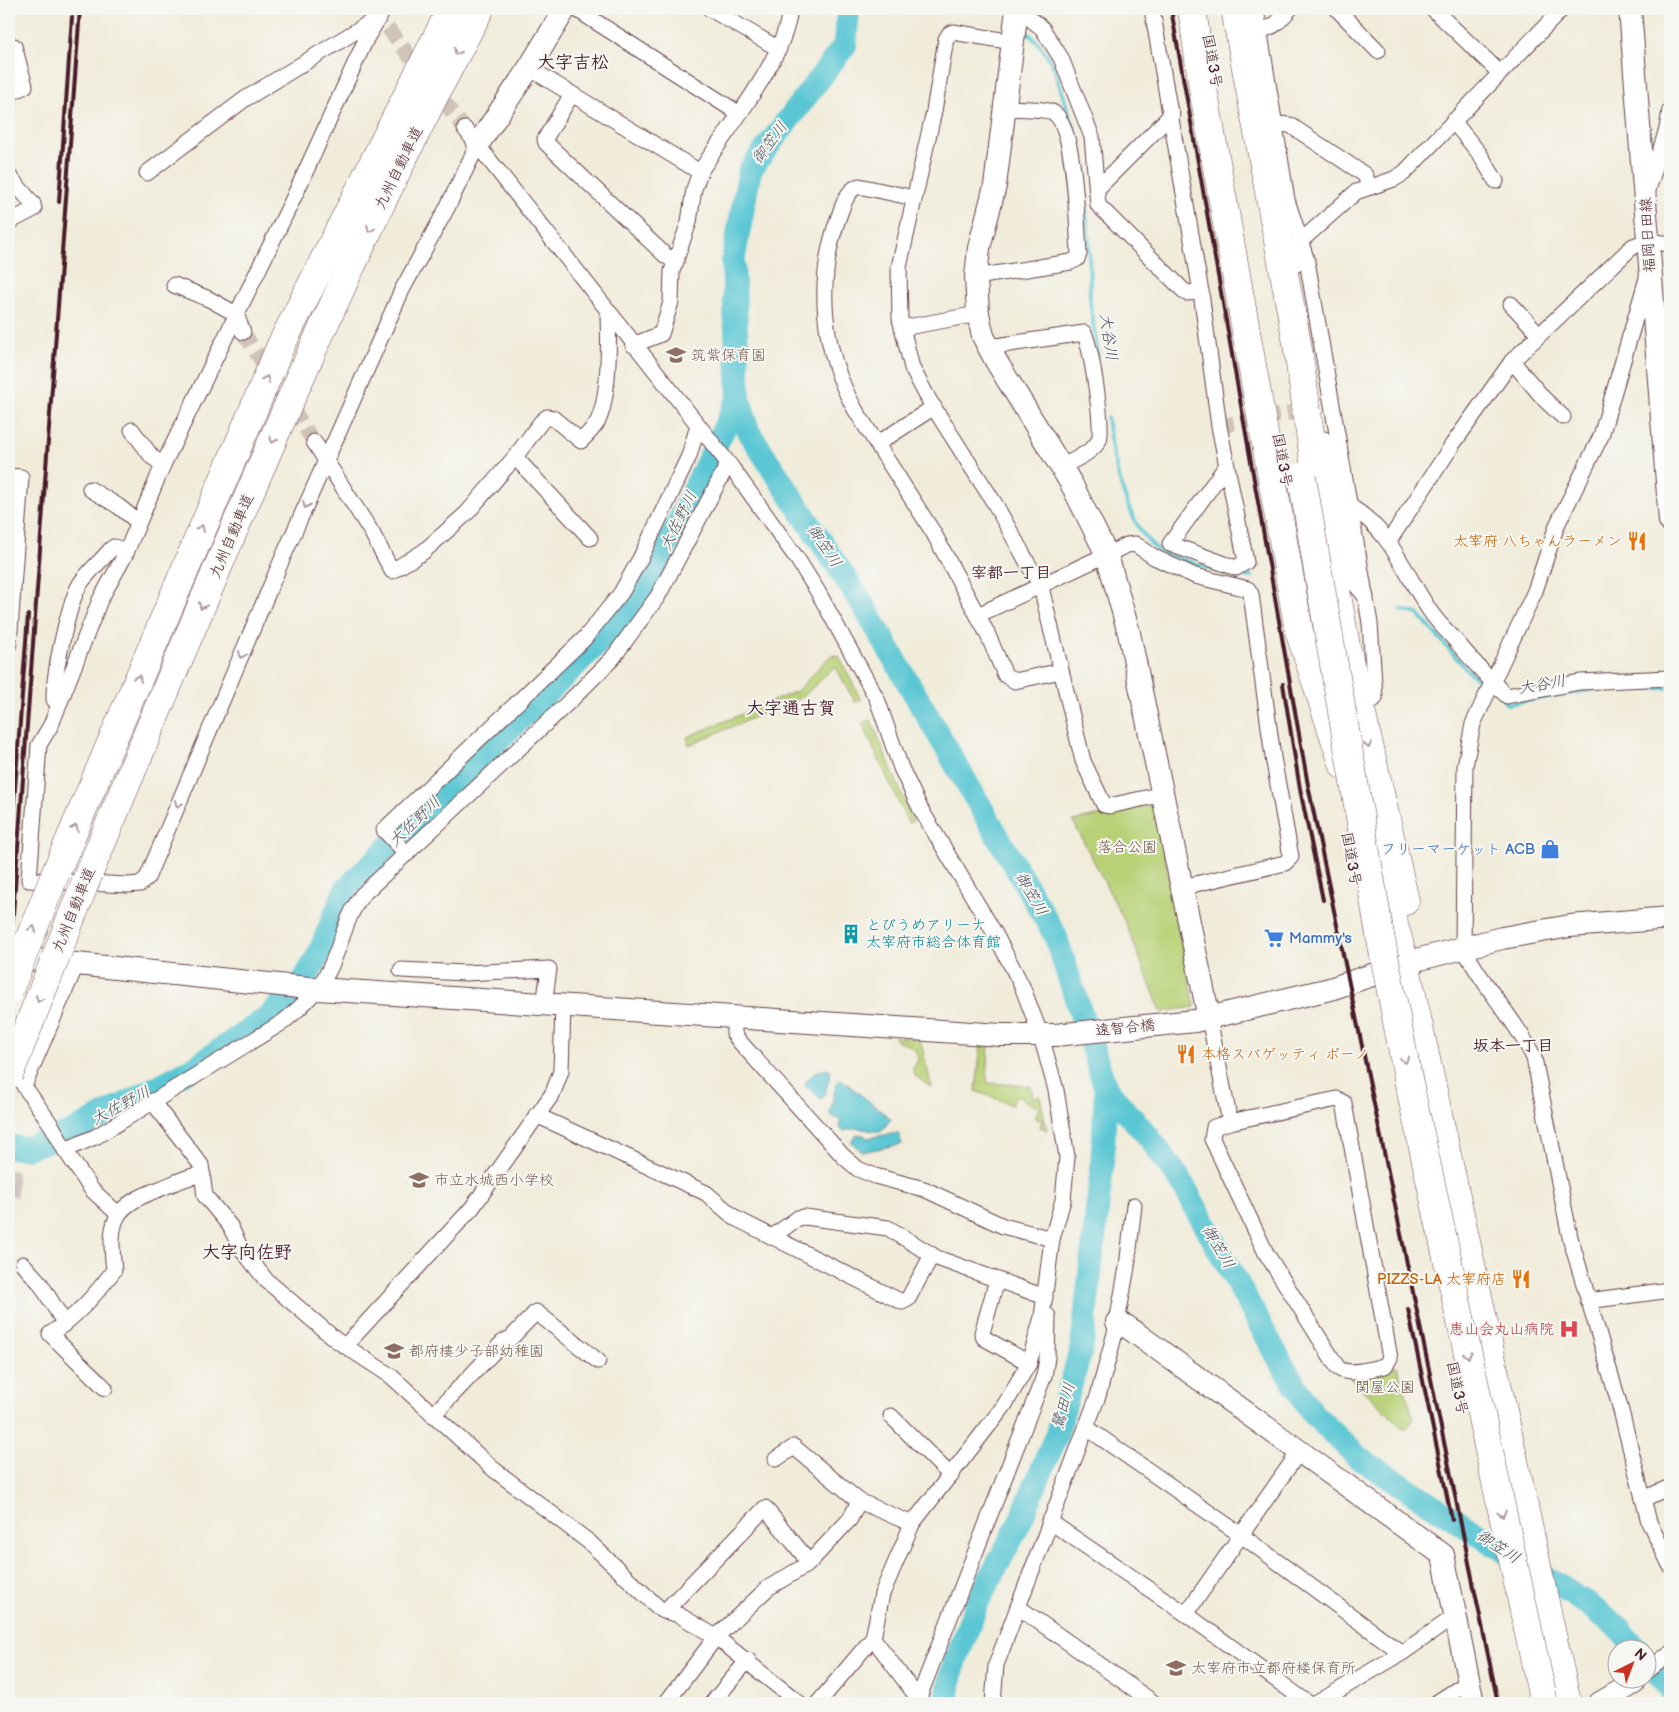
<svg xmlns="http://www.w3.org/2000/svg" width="1679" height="1712" font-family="'Balsamiq Sans','Klee One',sans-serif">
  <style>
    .industrial { fill: #cfc0bb }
    .green { fill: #b8d176; stroke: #817850 }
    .water { fill: #5bc7d4; stroke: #527380 }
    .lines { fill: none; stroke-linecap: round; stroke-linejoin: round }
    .stream { stroke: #5bc7d4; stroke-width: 4 }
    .river { stroke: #5bc7d4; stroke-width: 24 }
    .street-tunnel { stroke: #d0c3b7; stroke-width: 15; stroke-dasharray: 15 8; stroke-linecap: butt }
    .street-casing { stroke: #633e45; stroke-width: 17 }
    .secondary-casing { stroke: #633e45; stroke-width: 24 }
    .highway-casing { stroke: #633e45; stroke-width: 29 }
    .street { stroke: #fff; stroke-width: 15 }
    .secondary { stroke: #fff; stroke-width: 22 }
    .highway { stroke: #fff; stroke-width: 28 }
    .rail { stroke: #4a1f2b; stroke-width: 4 }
    .highway-bridge-casing { stroke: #633e45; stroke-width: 29; stroke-linecap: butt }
    .highway-bridge { stroke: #fff; stroke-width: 28 }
    .oneway { stroke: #ae9aa0 }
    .labels { text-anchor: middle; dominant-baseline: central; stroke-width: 4; stroke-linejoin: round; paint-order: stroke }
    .street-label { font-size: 15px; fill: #4a1f2b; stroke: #f6f6f2 }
    .education-label { font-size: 15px; fill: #785e54; stroke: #f6f6f2; text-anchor: start }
    .food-label { font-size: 15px; fill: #c56008; stroke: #f6f6f2; text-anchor: end }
    .park-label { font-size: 15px; fill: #6b5442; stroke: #f6f6f2 }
    .shop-label { font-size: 15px; fill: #366cbe; stroke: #f6f6f2; text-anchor: end }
    .culture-label { font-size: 15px; fill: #0d838f; stroke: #f6f6f2; text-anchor: start }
    .health-label { font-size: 15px; fill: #be3a42; stroke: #f6f6f2; text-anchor: end }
    .water-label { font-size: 16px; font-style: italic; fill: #4f515e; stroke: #f6f6f2 }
    .neighbourhood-label { font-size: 16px; font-weight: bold; fill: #4a1f2b; stroke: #f6f6f2 }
    .quarter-label { font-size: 18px; font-weight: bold; fill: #4a1f2b; stroke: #f6f6f2 }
  </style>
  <rect width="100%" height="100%" fill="#f6f6f2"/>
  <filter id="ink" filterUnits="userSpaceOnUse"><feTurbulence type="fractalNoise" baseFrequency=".02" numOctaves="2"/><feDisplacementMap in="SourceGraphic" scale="10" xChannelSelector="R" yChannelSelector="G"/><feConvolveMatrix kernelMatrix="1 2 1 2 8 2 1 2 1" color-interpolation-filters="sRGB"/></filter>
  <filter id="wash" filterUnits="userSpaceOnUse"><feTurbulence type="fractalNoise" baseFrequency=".0096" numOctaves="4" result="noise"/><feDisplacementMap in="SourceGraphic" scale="20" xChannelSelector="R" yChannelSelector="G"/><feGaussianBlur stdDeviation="1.12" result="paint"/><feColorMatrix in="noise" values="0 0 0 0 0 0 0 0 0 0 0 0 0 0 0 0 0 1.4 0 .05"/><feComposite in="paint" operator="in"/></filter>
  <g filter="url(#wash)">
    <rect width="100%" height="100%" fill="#f1ecda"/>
    <!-- industrial -->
    <path class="industrial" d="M9 1170 17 1171V1196L9 1197Z"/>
    <!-- green -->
    <g class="green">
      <path d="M831 655 839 656 861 700 855 702 835 666 804 696 689 745 687 737 797 691Z"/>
      <path d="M871 720 913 821 908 823 862 723Z"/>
      <path d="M1154 804 1195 1007 1161 1012 1125 922 1073 821Z"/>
      <path d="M894 1037 920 1039 932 1088 914 1075 913 1068 918 1060C915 1045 911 1046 898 1042Z"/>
      <path d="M981 1043H989L987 1083 1031 1086 1033 1098 1040 1096 1047 1130 1040 1127 1042 1121 1035 1118 1039 1108 1016 1096 1012 1105 976 1091Z"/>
      <path d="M1397 1366 1414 1419 1405 1430 1349 1377Z"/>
    </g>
    <!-- water -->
    <g class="water">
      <path d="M829 1069 831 1072 824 1096 821 1099 804 1084 815 1072Z"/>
      <path d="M841 1079 891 1119 881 1132 857 1128 843 1131 840 1128V1120L832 1116 830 1113C833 1104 834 1082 841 1079Z"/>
      <path d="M898 1133 902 1144 862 1152 851 1142 857 1135H864L867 1138Z"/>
    </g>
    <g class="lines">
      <!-- stream -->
      <g class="stream">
        <path d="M996 9 1000 12"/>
        <path d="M1026 31 1040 45 1053 65 1081 150 1089 241 1090 302 1098 356"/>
        <path d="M1107 418C1112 455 1126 529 1160 551 1165 554 1173 556 1178 558 1206 568 1223 573 1252 577"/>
        <path d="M1401 610 1418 614 1469 672 1487 687"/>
        <path d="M1504 701 1507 704 1594 689 1666 688"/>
      </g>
      <!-- river -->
      <g class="river">
        <path d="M848 9 845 45 750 170 733 261 739 398 748 431 863 605 1055 935 1106 1089 1148 1136 1181 1181 1283 1366 1313 1414 1359 1458 1589 1605 1621 1630 1638 1650"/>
        <path d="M9 1147 27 1148 70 1133 195 1067 270 1016 304 980 318 956 346 889 638 604 739 398"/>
        <path d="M1646 1660 1670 1689"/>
        <path d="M946 1703 953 1668 977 1603 1018 1526 1056 1436 1082 1346 1102 1166 1106 1089"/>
      </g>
    </g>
  </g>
  <g filter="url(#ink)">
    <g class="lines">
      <!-- street-tunnel -->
      <g class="street-tunnel">
        <path d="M388 28 465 129"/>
        <path d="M243 332 314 442"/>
        <path d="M1219 426 1312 409"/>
      </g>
      <defs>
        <g id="street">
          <path d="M384 9 367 37 293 199 163 465 125 555 100 600 51 725 39 745 29 880 128 885 140 884 147 878 283 557 402 290 447 208 478 144"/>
          <path d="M576 9 738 113"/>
          <path d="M710 9 779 49"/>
          <path d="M1018 9 1042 28 1061 58 1092 137 1098 205 1186 293 1201 292"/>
          <path d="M1152 9 1201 292 1219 426 1246 562 1236 568 1170 544 1227 465"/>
          <path d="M1256 9 1287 200 1307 261 1370 623 1375 698 1360 711"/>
          <path d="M1337 9 1378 51"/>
          <path d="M1433 9 1500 73"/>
          <path d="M1260 30C1275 28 1280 20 1290 9"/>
          <path d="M1013 42 953 32 949 34 946 39 934 111 899 267 900 319 912 368 929 400 995 504 1041 587 1083 761 1104 805 1109 806 1164 794"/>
          <path d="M9 45 14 46 25 86 9 94"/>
          <path d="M529 68 700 172"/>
          <path d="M572 94 545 139 546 143 666 256 676 262"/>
          <path d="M1453 121 1479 153 1496 181"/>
          <path d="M1275 124 1290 125 1365 175 1369 186"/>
          <path d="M465 129 732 468 798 560 818 592 877 699 901 768 920 808 994 932 1022 986 1041 1036 1056 1090 1067 1157 1063 1200 1052 1239 1042 1317 1029 1363 1004 1406 912 1524 882 1594 873 1638 818 1703"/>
          <path d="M147 173 245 99 379 17"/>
          <path d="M9 176 33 204 34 209 9 222"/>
          <path d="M1097 189 1172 114"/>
          <path d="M1648 190 1667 129 1670 110"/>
          <path d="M914 198 859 186C847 190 843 205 839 216 815 281 822 352 856 411L933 532 987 633 1005 675 1015 681 1061 671"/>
          <path d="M1294 266 1293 248 1356 192 1394 179 1404 173 1562 9"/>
          <path d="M976 277 1071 262 1077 259 1079 254C1077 227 1076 128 1054 113 1046 108 1017 109 1005 108"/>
          <path d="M1647 278 1601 436 1557 525 1535 591 1473 724 1465 766 1463 947C1483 987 1515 1018 1534 1058L1570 1237 1619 1403 1649 1522 1670 1565"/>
          <path d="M174 285 209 299 236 314 243 332"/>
          <path d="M1511 304 1539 334"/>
          <path d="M902 328 978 314"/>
          <path d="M633 345 661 334 671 302 672 271 689 222 694 189 700 172C728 127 785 60 790 9"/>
          <path d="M989 347 1084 333C1091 346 1104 428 1099 440 1094 452 1072 461 1061 467"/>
          <path d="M1512 361 1544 399 1563 417"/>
          <path d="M132 430 152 457 163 465"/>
          <path d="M1324 439 1349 577 1366 597"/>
          <path d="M314 442 372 533 392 571 423 552 467 513 515 457 541 422 547 417 553 418 581 441C587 435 594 428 598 421 610 395 609 342 608 313"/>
          <path d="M877 444 934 407"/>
          <path d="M515 457 590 538"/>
          <path d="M9 476 21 477 9 644"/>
          <path d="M90 489 118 506 138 522"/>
          <path d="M1350 506C1393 533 1403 571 1430 611 1437 622 1447 631 1455 640 1472 660 1488 679 1507 696L1580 682 1670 678"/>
          <path d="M1389 541 1453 444 1512 361 1633 246 1648 241 1670 244"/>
          <path d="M978 615 1127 545 1135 544 1154 557 1195 576 1248 589 1251 594 1273 757 1291 857 1285 863 1183 887"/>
          <path d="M54 700C53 677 68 604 80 584 88 572 101 561 111 549L114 547 127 551"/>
          <path d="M407 854 384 830 584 639 621 593 641 557 689 456 698 425"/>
          <path d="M77 963 24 1086 52 1126 65 1150 92 1190 118 1214"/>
          <path d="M401 970 465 973 549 969 544 1005"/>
          <path d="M734 1016V1034L739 1041 843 1156 858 1169 875 1176 924 1189 1003 1226 1052 1239"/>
          <path d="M1209 1018 1230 1122 1337 1099 1344 1103 1390 1358 1385 1366C1372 1368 1349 1377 1338 1368L1266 1253 1212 1139 1214 1127 1230 1122"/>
          <path d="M152 1101 201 1165 205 1196 230 1226 240 1247 266 1280 336 1340 391 1376 492 1468 589 1542 661 1610 679 1615 716 1637 799 1703"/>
          <path d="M536 1115 706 1193 735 1218 902 1302 908 1299 932 1255"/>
          <path d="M65 1150 97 1136 283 1022C302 1007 318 991 329 970 342 944 345 918 362 895L573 698 612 659 658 596 728 464"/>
          <path d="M772 1237 798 1218 805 1217 888 1228 937 1258 1045 1297"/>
          <path d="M23 1264 40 1283 65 1324"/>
          <path d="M997 1280 982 1333 984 1338 1029 1363"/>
          <path d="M1588 1301 1670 1290"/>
          <path d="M345 1346 472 1208 553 1093 561 1071 563 1006"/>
          <path d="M105 1388 50 1334C76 1317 95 1296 114 1270 108 1219 113 1206 162 1188 175 1183 189 1175 203 1175"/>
          <path d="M433 1415 503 1342 511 1338 536 1312 598 1361"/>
          <path d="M891 1416 951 1476"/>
          <path d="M1087 1428 1241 1535 1402 1653"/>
          <path d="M776 1459 794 1447 859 1501 912 1524"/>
          <path d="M1643 1499 1670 1487"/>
          <path d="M1049 1521 1186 1614 1308 1703"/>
          <path d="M1018 1607 1154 1703"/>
          <path d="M665 1611 765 1508 802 1553 808 1564"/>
          <path d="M1186 1614 1299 1452"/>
          <path d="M873 1638 920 1701"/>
          <path d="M1646 1672 1670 1653"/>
          <path d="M666 1703 716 1637 768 1588 808 1564 850 1519 859 1501"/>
          <path d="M712 1703 748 1660"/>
          <path d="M919 1703 921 1692 1044 1376 1047 1358 1048 1316"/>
          <path d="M993 1703 996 1665 1098 1396 1115 1333 1127 1267 1134 1205"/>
          <path d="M1317 1703 1402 1653 1454 1617"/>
          <path d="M1436 1703 1467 1683"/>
        </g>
        <g id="secondary">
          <path d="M1017 9 995 186 979 248 976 277 978 314 983 336 996 361 1071 483 1107 555 1129 633 1209 1018"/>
          <path d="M1630 9 1670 521"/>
          <path d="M478 144 529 68 565 9"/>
          <path d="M9 957 318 989 1001 1035H1055L1195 1021 1330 989 1420 959 1502 938 1570 926 1670 918"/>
          <path d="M1117 1322 1126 1326 1443 1555 1473 1703"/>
          <path d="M1600 1703 1634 1683"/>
        </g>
        <g id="highway">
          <path d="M1192 9 1203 88 1299 631 1344 766"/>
          <path d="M1235 9 1297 343 1318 488 1346 646 1405 901"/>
          <path d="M56 872 281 345 451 9"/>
          <path d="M89 873C212 582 330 287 480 9"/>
          <path d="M1379 873 1405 963 1567 1703"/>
        </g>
      </defs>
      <!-- street casing -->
      <use href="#street" class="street-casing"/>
      <!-- secondary casing -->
      <use href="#secondary" class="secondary-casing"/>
      <!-- highway casing -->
      <use href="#highway" class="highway-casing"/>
      <!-- street -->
      <use href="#street" class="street"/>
      <!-- secondary -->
      <use href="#secondary" class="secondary"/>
      <!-- highway -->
      <use href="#highway" class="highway"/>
      <!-- rail -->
      <g class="rail">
        <path d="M1171 9 1308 785 1498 1703"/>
        <path d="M59 202 72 17"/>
        <path d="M1283 684 1300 789 1323 900"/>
        <path d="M11 842 28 615"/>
        <path d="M9 968 80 9"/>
        <path d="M1408 1309 1452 1520"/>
      </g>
      <defs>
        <g id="highway-bridge">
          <path d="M1302 477 1380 935 1409 1083 1544 1703"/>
          <path d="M9 990 56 872"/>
          <path d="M9 1075 89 873"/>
        </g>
      </defs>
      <!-- highway-bridge casing -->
      <use href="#highway-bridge" class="highway-bridge-casing"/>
      <!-- highway-bridge -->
      <use href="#highway-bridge" class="highway-bridge"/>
    </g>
    <!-- one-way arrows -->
    <defs><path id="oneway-chevron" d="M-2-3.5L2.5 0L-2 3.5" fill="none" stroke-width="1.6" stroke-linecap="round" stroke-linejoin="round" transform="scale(1.25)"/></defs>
    <g class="oneway">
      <use href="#oneway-chevron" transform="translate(457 52) rotate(117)"/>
      <use href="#oneway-chevron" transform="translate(370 229) rotate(116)"/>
      <use href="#oneway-chevron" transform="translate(266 379) rotate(-66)"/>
      <use href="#oneway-chevron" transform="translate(273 440) rotate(114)"/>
      <use href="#oneway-chevron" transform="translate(306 505) rotate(114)"/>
      <use href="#oneway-chevron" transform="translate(201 528) rotate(-67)"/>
      <use href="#oneway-chevron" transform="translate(202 606) rotate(113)"/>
      <use href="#oneway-chevron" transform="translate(242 655) rotate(113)"/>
      <use href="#oneway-chevron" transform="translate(138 678) rotate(-67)"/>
      <use href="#oneway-chevron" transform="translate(1368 745) rotate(76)"/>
      <use href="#oneway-chevron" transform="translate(178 804) rotate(113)"/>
      <use href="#oneway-chevron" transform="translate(75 828) rotate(-67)"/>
      <use href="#oneway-chevron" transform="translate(33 929) rotate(-68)"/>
      <use href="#oneway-chevron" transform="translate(39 999) rotate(112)"/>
      <use href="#oneway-chevron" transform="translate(1405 1060) rotate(79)"/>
      <use href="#oneway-chevron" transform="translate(1468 1355) rotate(78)"/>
      <use href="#oneway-chevron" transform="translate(1502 1514) rotate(77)"/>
    </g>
  </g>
  <!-- icons -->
  <defs>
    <symbol id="school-bare" viewBox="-9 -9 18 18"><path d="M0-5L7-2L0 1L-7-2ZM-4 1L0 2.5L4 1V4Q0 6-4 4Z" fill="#8d6e63" stroke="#f6f6f2" stroke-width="2.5" paint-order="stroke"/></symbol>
    <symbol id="restaurant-bare" viewBox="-9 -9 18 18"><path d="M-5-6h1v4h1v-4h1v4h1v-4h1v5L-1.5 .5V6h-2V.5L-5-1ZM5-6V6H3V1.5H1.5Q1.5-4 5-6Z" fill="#e8710a" stroke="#f6f6f2" stroke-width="2.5" paint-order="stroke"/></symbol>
    <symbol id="shop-bare" viewBox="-9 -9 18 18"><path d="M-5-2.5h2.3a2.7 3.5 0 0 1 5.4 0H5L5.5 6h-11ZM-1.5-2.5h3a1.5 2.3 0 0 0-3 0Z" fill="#3f7fe0" stroke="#f6f6f2" stroke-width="2.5" paint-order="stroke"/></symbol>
    <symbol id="building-bare" viewBox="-9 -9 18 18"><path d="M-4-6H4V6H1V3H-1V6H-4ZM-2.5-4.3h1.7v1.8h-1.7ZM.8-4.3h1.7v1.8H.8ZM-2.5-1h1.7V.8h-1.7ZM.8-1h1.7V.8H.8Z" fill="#0f9aa8" stroke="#f6f6f2" stroke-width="2.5" paint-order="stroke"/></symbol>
    <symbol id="supermarket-bare" viewBox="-9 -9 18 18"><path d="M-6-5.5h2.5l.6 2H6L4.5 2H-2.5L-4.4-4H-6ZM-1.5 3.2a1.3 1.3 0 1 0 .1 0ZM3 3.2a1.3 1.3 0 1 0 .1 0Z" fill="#3f7fe0" stroke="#f6f6f2" stroke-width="2.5" paint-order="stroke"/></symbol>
    <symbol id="hospital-bare" viewBox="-9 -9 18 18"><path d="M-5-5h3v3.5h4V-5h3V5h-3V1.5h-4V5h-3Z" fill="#e0444e" stroke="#f6f6f2" stroke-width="2.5" paint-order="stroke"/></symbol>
  </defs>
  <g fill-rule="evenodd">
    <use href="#school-bare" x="662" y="341" width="28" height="28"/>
    <use href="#restaurant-bare" x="1623" y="527" width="28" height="28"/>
    <use href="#shop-bare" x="1536" y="835" width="28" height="28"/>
    <use href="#building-bare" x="837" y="920" width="28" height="28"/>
    <use href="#supermarket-bare" x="1260" y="924" width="28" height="28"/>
    <use href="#restaurant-bare" x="1172" y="1040" width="28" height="28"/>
    <use href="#school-bare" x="405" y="1166" width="28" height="28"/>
    <use href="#restaurant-bare" x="1507" y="1265" width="28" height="28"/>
    <use href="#hospital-bare" x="1555" y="1315" width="28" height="28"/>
    <use href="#school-bare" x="380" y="1337" width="28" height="28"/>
    <use href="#school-bare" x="1162" y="1654" width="28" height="28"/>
  </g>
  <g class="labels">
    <!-- street labels -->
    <g class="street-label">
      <text transform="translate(1212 61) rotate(80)">国道3号</text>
      <text transform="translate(399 168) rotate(-64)">九州自動車道</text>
      <text transform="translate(1648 235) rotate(-93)">福岡日田線</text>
      <text transform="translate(1282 460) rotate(80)">国道3号</text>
      <text transform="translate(232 536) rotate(-67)">九州自動車道</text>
      <text transform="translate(1351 859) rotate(80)">国道3号</text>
      <text transform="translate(74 910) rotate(-68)">九州自動車道</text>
      <text transform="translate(1125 1028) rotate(-6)">遠智合橋</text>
      <text transform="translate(1457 1388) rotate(78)">国道3号</text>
    </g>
    <!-- education labels -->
    <g class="education-label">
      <text x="691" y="355">筑紫保育園</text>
      <text x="434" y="1180">市立水城西小学校</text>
      <text x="409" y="1351">都府樓少子部幼稚園</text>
      <text x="1191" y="1668">太宰府市立都府楼保育所</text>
    </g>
    <!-- food labels -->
    <g class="food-label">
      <text x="1622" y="541">太宰府 八ちゃんラーメン</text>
      <text x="1201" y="1054" text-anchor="start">本格スパゲッティ ボーノ</text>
      <text x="1506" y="1279">PIZZS-LA 太宰府店</text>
    </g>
    <!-- park labels -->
    <g class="park-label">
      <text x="1127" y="847">落合公園</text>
      <text x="1385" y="1387">関屋公園</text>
    </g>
    <!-- shop labels -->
    <g class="shop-label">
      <text x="1535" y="849">フリーマーケット ACB</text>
      <text x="1289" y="938" text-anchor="start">Mammy's</text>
    </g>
    <!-- culture labels -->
    <g class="culture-label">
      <text x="866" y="925">とびうめアリーナ<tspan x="866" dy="17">太宰府市総合体育館</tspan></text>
    </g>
    <!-- health labels -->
    <g class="health-label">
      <text x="1554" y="1329">恵山会丸山病院</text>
    </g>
    <!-- water labels -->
    <g class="water-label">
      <text transform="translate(770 143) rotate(-53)">御笠川</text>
      <text transform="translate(1108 337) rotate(82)">大谷川</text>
      <text transform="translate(679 521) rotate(-64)">大佐野川</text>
      <text transform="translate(824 546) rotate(56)">御笠川</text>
      <text transform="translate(1542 685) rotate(-10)">大谷川</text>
      <text transform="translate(415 822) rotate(-44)">大佐野川</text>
      <text transform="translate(1031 894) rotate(60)">御笠川</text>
      <text transform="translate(121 1106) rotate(-28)">大佐野川</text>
      <text transform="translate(1218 1247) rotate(60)">御笠川</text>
      <text transform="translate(1064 1406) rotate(-74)">鷺田川</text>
      <text transform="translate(1498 1547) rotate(33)">御笠川</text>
    </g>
    <!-- neighbourhood labels -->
    <g class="neighbourhood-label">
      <text x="1011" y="573">宰都一丁目</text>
      <text x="1513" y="1046">坂本一丁目</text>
    </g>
    <!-- quarter labels -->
    <g class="quarter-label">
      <text x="573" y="62">大字吉松</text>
      <text x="791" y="708">大字通古賀</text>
      <text x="247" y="1252">大字向佐野</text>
    </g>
  </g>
  <!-- margin -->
  <rect width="1679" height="1712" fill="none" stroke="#f6f6f2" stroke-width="30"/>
  <!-- north arrow -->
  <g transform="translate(1632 1664) rotate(42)"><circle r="24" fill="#f6f6f2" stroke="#b1a0a2"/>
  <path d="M0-4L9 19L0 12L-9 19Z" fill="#c8321e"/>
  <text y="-8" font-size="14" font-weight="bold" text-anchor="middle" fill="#4a1f2b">N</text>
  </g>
</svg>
